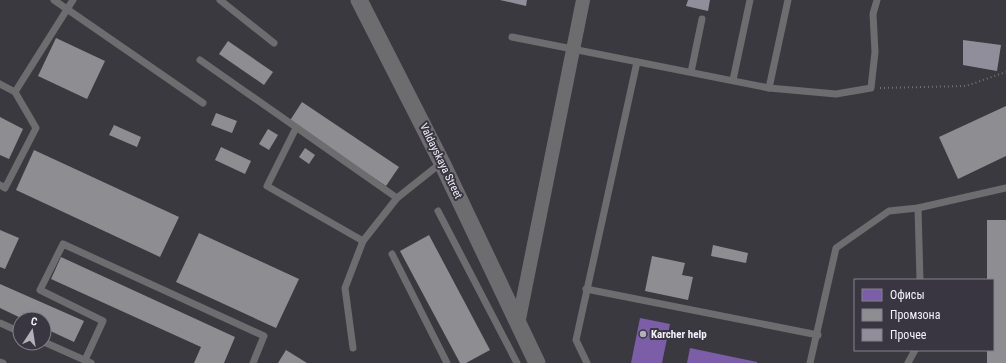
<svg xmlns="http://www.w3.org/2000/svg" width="1006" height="363" font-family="'Roboto Condensed',sans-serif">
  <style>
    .offices { fill: #7b5ea7 }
    .industry { fill: #8d8d92 }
    .building { fill: #918e9b }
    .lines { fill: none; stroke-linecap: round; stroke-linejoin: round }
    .path { stroke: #717174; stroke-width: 2; stroke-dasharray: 1 3; stroke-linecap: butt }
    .service { stroke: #6d6c6f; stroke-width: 7 }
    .minor { stroke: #6d6c6f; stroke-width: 14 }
    .tertiary { stroke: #6d6c6f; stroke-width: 17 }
    .poi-dot { fill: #b2b1b8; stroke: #393642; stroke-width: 1.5 }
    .labels { text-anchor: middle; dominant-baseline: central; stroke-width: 4; stroke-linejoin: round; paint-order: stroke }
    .street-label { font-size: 11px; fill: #f3f1f9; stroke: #393642 }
    .poi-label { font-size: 11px; font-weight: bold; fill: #f3f1f9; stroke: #393642; text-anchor: start }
  </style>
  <rect width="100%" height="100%" fill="#3a393f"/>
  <!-- offices -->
  <g class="offices">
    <path d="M640 318 670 324 662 363H631Z"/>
    <path d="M690 348 757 362V363H687Z"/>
  </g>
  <!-- industry -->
  <g class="industry">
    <path d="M56 38 105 61 87 99 38 76Z"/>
    <path d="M228 41 273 72 264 85 219 54Z"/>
    <path d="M302 102 399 167 386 186 289 122Z"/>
    <path d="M1006 106V156L958 179 939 137Z"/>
    <path d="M216 113 237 121 232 133 211 125Z"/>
    <path d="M0 117 23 129 9 159 0 155Z"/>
    <path d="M114 125 141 137 137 147 109 135Z"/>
    <path d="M268 129 278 135 269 150 259 144Z"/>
    <path d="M221 147 251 161 245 174 215 160Z"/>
    <path d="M305 148 315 155 309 164 299 157Z"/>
    <path d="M34 150 179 217 160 257 16 190Z"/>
    <path d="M987 220H1006V363H987V350H993V280H987Z"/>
    <path d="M0 230 19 238 5 269 0 267Z"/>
    <path d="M199 233 299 279 276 328 176 282Z"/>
    <path d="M429 235 490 350 466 363H460L400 251Z"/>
    <path d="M713 245 748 253 746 263 711 256Z"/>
    <path d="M652 256 685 263 682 275 693 277 688 300 645 291Z"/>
    <path d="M61 257 235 337 224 363H194L201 347 51 279Z"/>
    <path d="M0 284 84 321 74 342 44 328V319H23L0 308Z"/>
    <path d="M286 350 307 363H278Z"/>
  </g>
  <!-- building -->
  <g class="building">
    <path d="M500 0H527L526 6Z"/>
    <path d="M688 0H710L708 11 686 6Z"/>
    <path d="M963 40 1001 45 997 71 963 65Z"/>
  </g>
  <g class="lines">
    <!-- path -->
    <path class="path" d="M880 88 966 86 1006 72"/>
    <!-- service -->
    <g class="service">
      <path d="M54 0 203 103"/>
      <path d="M220 0 274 43"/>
      <path d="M512 37 769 88 836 94 871 88 875 52 873 14 877 0"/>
      <path d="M200 60 397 198"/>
      <path d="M691 72 702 19"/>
      <path d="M733 80 750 0"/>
      <path d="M0 84 15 92 73 0"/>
      <path d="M769 88 788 0"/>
      <path d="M296 128 267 186 363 241"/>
      <path d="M0 185 5 188 36 128 15 92"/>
      <path d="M918 208 920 280"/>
      <path d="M438 211 517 363"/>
      <path d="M392 254 447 363"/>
      <path d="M586 289 818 335"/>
      <path d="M0 323 20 332"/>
      <path d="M44 342 91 363"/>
      <path d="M353 348 345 288 363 241 397 198 441 163"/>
      <path d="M85 360 103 321 40 290 63 244 264 336 253 363"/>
      <path d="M0 362 3 363"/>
      <path d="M587 363 576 340 637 62"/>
      <path d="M810 363 836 248 889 211 918 208 1006 188"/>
      <path d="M908 363 915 350"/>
    </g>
    <!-- minor -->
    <path class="minor" d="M518 324 583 0"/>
    <!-- tertiary -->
    <path class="tertiary" d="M359 0 442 163 537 363"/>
  </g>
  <!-- markers -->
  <circle class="poi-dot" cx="643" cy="334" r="4"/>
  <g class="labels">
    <!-- street labels -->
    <g class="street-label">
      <text transform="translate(441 161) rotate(64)">Valdayskaya Street</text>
    </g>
    <!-- poi labels -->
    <g class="poi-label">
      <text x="651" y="334">Karcher help</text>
    </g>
  </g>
  <!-- legend -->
  <rect x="854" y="279" width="140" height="72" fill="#393642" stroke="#83818b"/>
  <rect x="862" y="289" width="20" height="12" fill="#7b5ea7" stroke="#83818b"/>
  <text x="890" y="299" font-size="12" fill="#f3f1f9">Офисы</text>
  <rect x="862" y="309" width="20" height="12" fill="#8d8d92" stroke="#83818b"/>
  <text x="890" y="319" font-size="12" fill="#f3f1f9">Промзона</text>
  <rect x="862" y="329" width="20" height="12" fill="#918e9b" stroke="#83818b"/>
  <text x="890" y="339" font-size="12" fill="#f3f1f9">Прочее</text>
  <!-- north arrow -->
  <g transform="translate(32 331) rotate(12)"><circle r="19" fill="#393642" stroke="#83818b"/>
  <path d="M0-3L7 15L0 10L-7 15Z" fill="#b2b1b8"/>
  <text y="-6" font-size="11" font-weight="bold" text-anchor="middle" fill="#f3f1f9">С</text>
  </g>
</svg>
